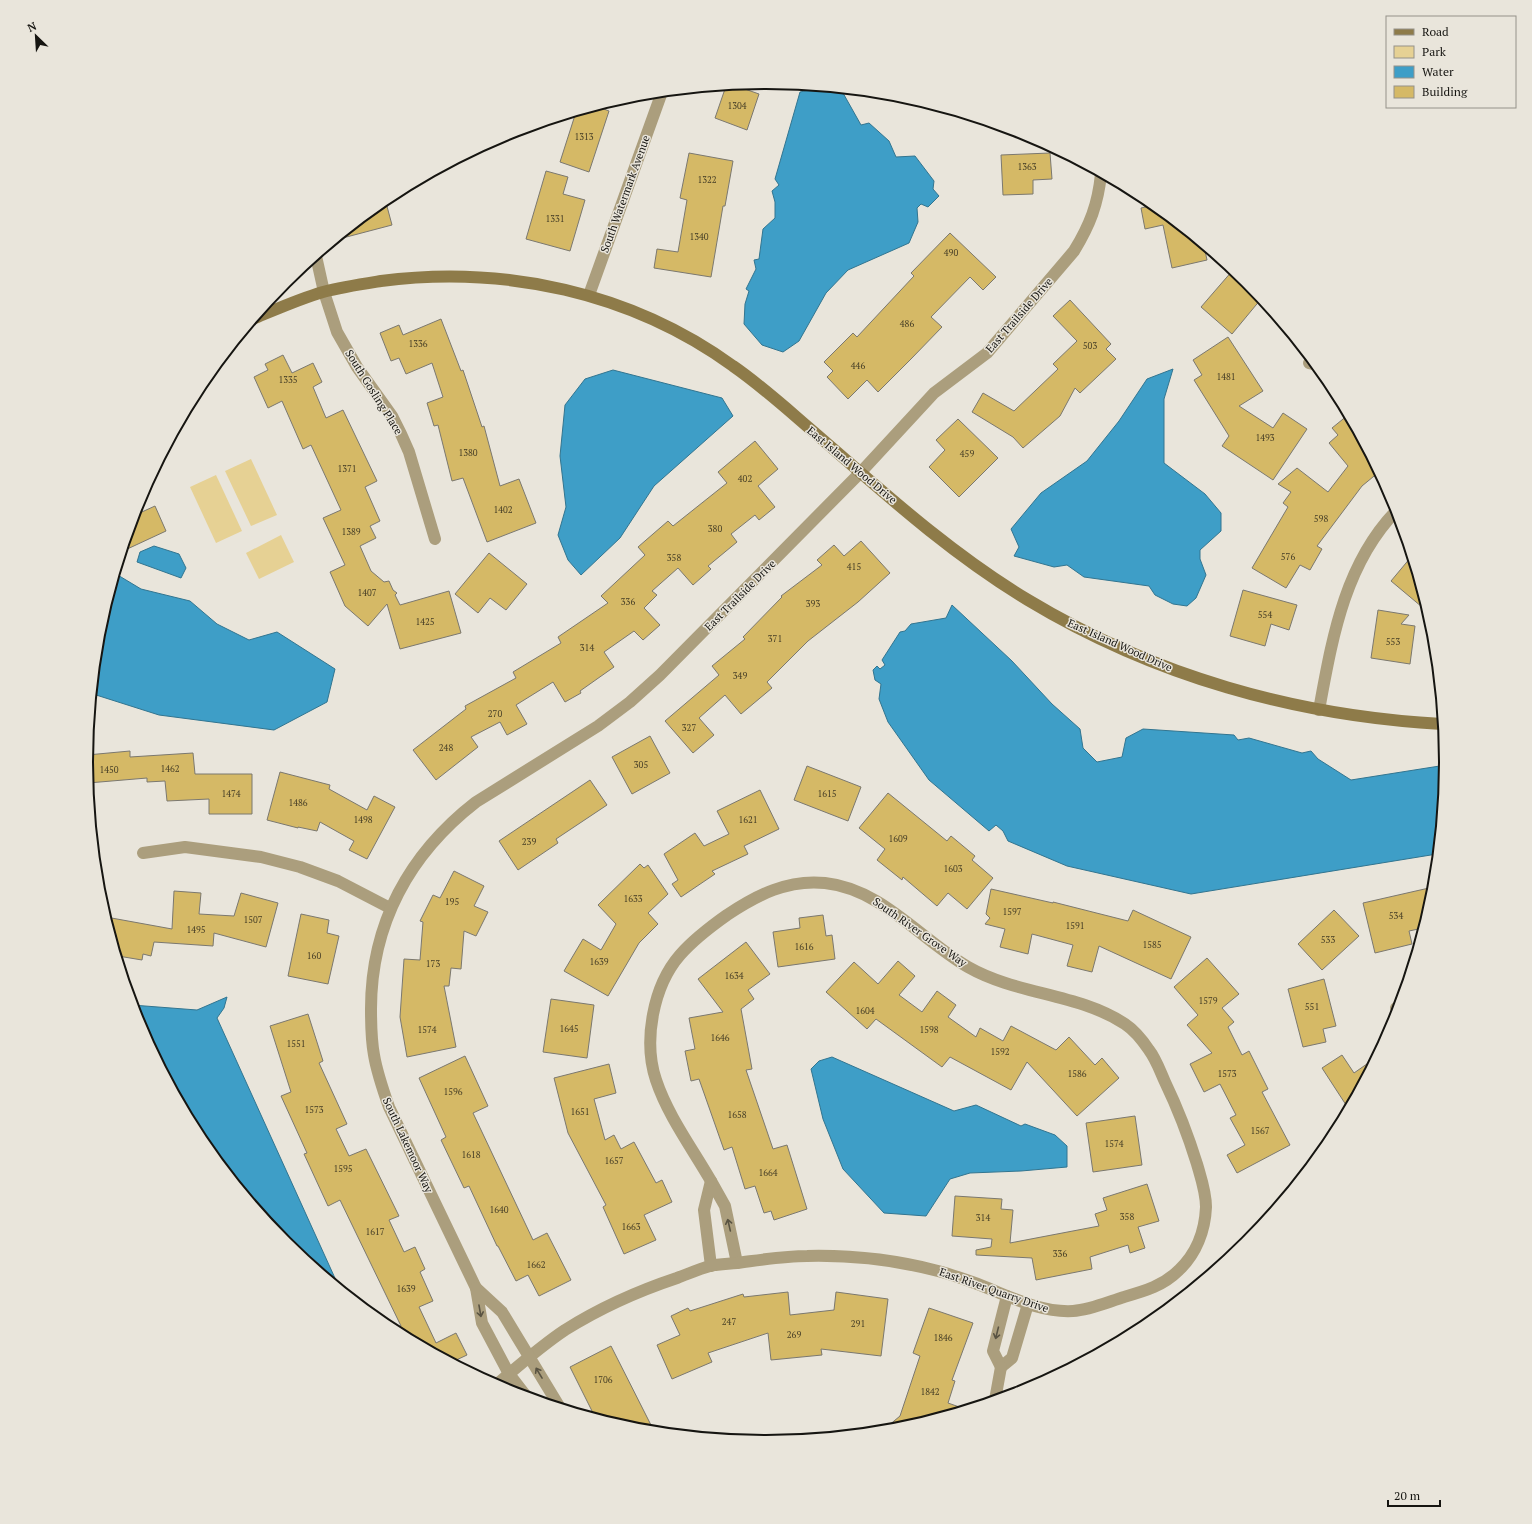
<svg xmlns="http://www.w3.org/2000/svg" width="1532" height="1524" font-family="'PT Serif',serif">
  <style>
    .green { fill: #e6d194 }
    .water { fill: #3e9ec7; stroke: #327590 }
    .building { fill: #d5b966; stroke: #7b786f }
    .lines { fill: none; stroke-linecap: round; stroke-linejoin: round }
    .street { stroke: #ab9e7d; stroke-width: 12 }
    .secondary { stroke: #8e7b49; stroke-width: 12 }
    .oneway { stroke: #595342 }
    .labels { text-anchor: middle; dominant-baseline: central; stroke-width: 3; stroke-linejoin: round; paint-order: stroke }
    .number-label { font-size: 9px; fill: #463e26 }
    .street-label { font-size: 11px; fill: #161511; stroke: #e9e5db }
    .rim { fill: none; stroke: #161511; stroke-width: 2 }
  </style>
  <rect width="100%" height="100%" fill="#e9e5db"/>
  <!-- green -->
  <g class="green">
    <path d="M251 459 277 515 251 526 225 471Z"/>
    <path d="M216 475 242 531 216 543 190 487Z"/>
    <path d="M281 535 294 562 259 579 246 553Z"/>
  </g>
  <!-- water -->
  <g class="water">
    <path d="M818 88 843 93 861 125 869 123 889 141 896 157 915 156 934 181 933 189 939 196 928 207 921 204 917 208 918 222 909 243 848 270 826 293 799 341 783 352 762 345 744 324 745 304 749 291 746 289 756 269 754 260 759 259 763 229 775 218V202L772 191 779 185 775 179 800 92Z"/>
    <path d="M1173 369 1164 399V463L1205 494 1221 513V531L1200 550V559L1206 575 1196 598 1187 606 1173 604 1155 595 1149 586 1084 577 1067 565 1054 567 1014 556 1019 547 1011 529 1041 493 1087 461 1119 421 1147 379Z"/>
    <path d="M613 370 722 398 733 416 654 486 620 538 581 575 568 560 558 535 566 507 560 456 565 405 585 379Z"/>
    <path d="M154 546 179 554 186 568 181 578 137 562 140 552Z"/>
    <path d="M116 574 141 589 190 601 217 624 249 640 277 632 335 669 327 702 274 730 159 715 93 694 99 629Z"/>
    <path d="M952 605 1012 661 1052 704 1080 729 1083 748 1097 762 1122 757 1126 738 1143 729 1234 735 1238 740 1249 738 1302 753 1311 751 1318 759 1351 780 1446 765 1437 854 1191 894 1067 866 1008 841 1003 831 996 825 989 831 929 780 888 722 879 699 881 684 875 680 873 670 877 666 880 669 885 665 882 660 900 632 905 631 911 624 946 618Z"/>
    <path d="M227 997 224 1008 217 1018 339 1287 285 1243 200 1140 138 1022 132 1005 197 1010Z"/>
    <path d="M832 1057 954 1111 976 1105 1021 1126 1025 1124 1055 1135 1067 1146V1167L1021 1171 970 1173 950 1179 926 1216 884 1213 843 1169 823 1119 811 1069 819 1061Z"/>
  </g>
  <!-- building -->
  <g class="building">
    <path d="M743 84 742 88 759 94 747 130 715 118 726 86Z"/>
    <path d="M596 106 609 111 589 172 560 162 576 112Z"/>
    <path d="M689 153 733 161 725 206H723L711 277 654 268 657 249 678 252 687 200 680 198Z"/>
    <path d="M1050 153 1052 179 1033 180V194L1003 195 1001 155Z"/>
    <path d="M546 171 568 177 563 194 585 200 570 251 526 239Z"/>
    <path d="M385 199 392 225 335 240Z"/>
    <path d="M1154 205 1204 246 1207 260 1172 268 1163 225 1145 229 1141 208Z"/>
    <path d="M950 233 996 277 983 290 970 277 931 317 942 327 911 359 878 392 867 380 848 399 827 377 833 371 824 362 853 333 857 337 914 276 911 273Z"/>
    <path d="M1233 270 1247 281 1261 299 1232 334 1201 307Z"/>
    <path d="M1070 300 1111 344 1106 349 1116 359 1080 393 1075 388 1060 416 1023 448 1013 437 972 412 983 393 1014 411 1058 369 1053 364 1077 341 1053 316Z"/>
    <path d="M441 319 461 371 463 370 482 427 484 426 500 486 519 479 536 523 487 542 463 478 452 481 438 425 434 426 427 403 443 397 432 363 406 374 399 358 391 361 380 333 399 325 403 335Z"/>
    <path d="M1228 337 1263 391 1239 406 1273 428 1283 413 1307 429 1273 480 1222 446 1229 436 1194 380 1202 375 1193 360Z"/>
    <path d="M283 355 292 373 313 363 322 382 313 387 326 418 343 410 377 481 365 487 380 521 370 526 376 538 360 546 371 571 384 582 389 581 393 590 397 593 395 595 400 605 449 591 461 633 400 649 387 604 368 626 345 606 330 572 345 565 323 518 341 510 311 445 303 449 282 401 268 408 254 377 268 370 265 364Z"/>
    <path d="M1348 415 1379 472 1362 486 1317 546 1322 549 1310 570 1300 565 1286 588 1252 568 1288 507 1283 503 1291 492 1278 484 1297 468 1328 492 1348 466 1329 443 1338 435 1332 428Z"/>
    <path d="M958 419 998 458 959 497 929 467 945 450 936 440Z"/>
    <path d="M755 441 778 469 758 486 775 507 759 520 755 515 731 534 737 542 708 566 711 569 693 585 678 568 652 591 657 595 644 608 660 625 643 640 634 631 604 652 614 667 580 691 581 693 565 702 553 682 516 705 527 724 507 735 500 722 471 737 478 747 436 780 413 750 466 709 465 706 516 678 513 672 561 643 558 637 608 603 601 596 645 555 638 547 668 521 673 526 727 483 718 472Z"/>
    <path d="M155 506 166 531 123 551 133 516Z"/>
    <path d="M861 541 890 573 858 602 808 641 767 682 772 688 741 714 725 695 699 718 714 735 693 753 665 721 719 675 712 666 745 639 743 637 782 597 781 596 822 565 817 560 834 545 844 556Z"/>
    <path d="M489 553 527 584 506 610 490 598 478 613 455 594Z"/>
    <path d="M1411 557 1419 585 1428 612 1391 581Z"/>
    <path d="M1243 590 1297 605 1289 630 1271 624 1265 646 1230 636Z"/>
    <path d="M1378 610 1409 615 1401 624 1415 626 1410 664 1371 658Z"/>
    <path d="M650 736 670 773 632 794 612 757Z"/>
    <path d="M130 751V757L193 753 195 774H252V814H209V799L167 801 165 781 147 782V778L88 783 87 755Z"/>
    <path d="M807 766 861 787 848 821 794 800Z"/>
    <path d="M280 772 330 785 329 789 367 810 374 796 395 807 367 859 349 850 354 841 320 822 317 831 298 827V828L267 820Z"/>
    <path d="M590 780 607 805 556 839 558 843 518 870 499 841Z"/>
    <path d="M760 790 779 829 744 846 748 854 712 871 715 874 681 897 672 884 678 880 664 854 695 833 704 846 729 834 717 811Z"/>
    <path d="M888 793 947 841 951 836 975 856 972 860 993 878 967 909 948 893 937 906 903 877 902 880 877 860 885 849 859 828Z"/>
    <path d="M640 864 644 868 648 865 668 894 648 913 658 924 639 943 608 996 564 971 583 939 601 950 616 924 598 905Z"/>
    <path d="M454 871 484 886 474 906 488 912 476 936 464 931 461 969 451 968 449 986H444L456 1047 407 1057 400 1017 404 959 420 960 423 922 420 921 433 895 440 898Z"/>
    <path d="M1429 888 1431 900 1423 928 1409 931 1412 944 1375 953 1363 903Z"/>
    <path d="M991 889 1053 903V902L1128 921 1133 910 1191 937 1171 979 1099 946 1092 972 1067 966 1073 945 1032 934 1028 954 1000 947 1005 929 985 924 990 918 986 914Z"/>
    <path d="M174 891 201 893 199 914 234 916 241 893 278 903 266 947 214 933 213 946 154 942 151 956 143 954 142 960 118 956 106 917 172 929Z"/>
    <path d="M1334 910 1359 936 1322 970 1298 944Z"/>
    <path d="M301 914 329 920 327 933 339 936 328 984 288 976Z"/>
    <path d="M823 915 826 936 832 935 835 959 778 967 773 932 800 928 799 918Z"/>
    <path d="M746 942 770 974 748 990 754 999 741 1009 752 1069 746 1070 773 1149 787 1145 807 1209 774 1220 771 1211 764 1213 755 1186 745 1189 732 1147 724 1150 699 1079 691 1081 685 1051 695 1049 689 1018 723 1012 698 979Z"/>
    <path d="M1207 958 1239 994 1222 1008 1234 1022 1228 1027 1242 1055 1249 1051 1268 1089 1262 1092 1290 1145 1237 1173 1227 1155 1245 1145 1230 1118 1236 1115 1220 1084 1204 1092 1190 1064 1212 1053 1187 1025 1198 1015 1174 987Z"/>
    <path d="M898 961 915 976 899 995 922 1012 937 991 956 1005 948 1017 976 1037 980 1028 1003 1041 1011 1026 1056 1050 1069 1037 1095 1065 1102 1058 1119 1078 1077 1116 1027 1062 1011 1090 950 1057 942 1067 876 1019 867 1029 826 992 854 962 878 984Z"/>
    <path d="M1324 979 1336 1026 1323 1029 1326 1042 1303 1047 1288 989Z"/>
    <path d="M551 999 594 1005 587 1058 543 1052Z"/>
    <path d="M308 1014 323 1061 319 1063 347 1124 336 1129 349 1156 366 1149 399 1216 389 1220 404 1252 415 1247 425 1269 420 1272 433 1301 419 1307 436 1343 456 1333 467 1355 452 1362 393 1330 401 1326 340 1200 328 1206 304 1154 307 1153 281 1096 291 1092 270 1026Z"/>
    <path d="M1342 1055 1354 1073 1374 1059 1348 1108 1322 1068Z"/>
    <path d="M465 1056 488 1106 473 1113 533 1240 547 1233 571 1280 539 1296 528 1275 516 1281 498 1246H497L469 1186 464 1188 441 1140 446 1137 419 1078Z"/>
    <path d="M609 1064 616 1093 594 1099 605 1140 614 1135 621 1149 634 1142 656 1183 662 1180 672 1202 644 1215 656 1240 624 1254 603 1207 606 1205 568 1133 554 1078Z"/>
    <path d="M1135 1116 1142 1165 1093 1172 1086 1123Z"/>
    <path d="M1147 1184 1159 1221 1138 1227 1145 1248 1130 1253 1128 1245 1090 1257 1092 1269 1036 1280 1032 1258 976 1255V1250L991 1247 992 1239 952 1236 955 1196 1002 1199 1001 1209 1013 1210 1010 1243 1099 1226 1095 1214 1107 1210 1103 1198Z"/>
    <path d="M788 1292 790 1315 834 1310 836 1292 888 1299 881 1356 821 1349 822 1355 771 1360 768 1333 708 1353 712 1362 672 1379 657 1345 680 1335 671 1316 688 1308 690 1311 743 1294 744 1297Z"/>
    <path d="M929 1308 973 1323 952 1380 955 1381 948 1403 965 1409 898 1429 882 1431 900 1416 920 1356 913 1353Z"/>
    <path d="M611 1346 654 1431 633 1429 595 1417 570 1367Z"/>
  </g>
  <g class="lines">
    <!-- street -->
    <g class="street">
      <path d="M316 256 324 292 337 332 357 367 392 416 401 434 409 452 435 539"/>
      <path d="M589 295 662 92"/>
      <path d="M1309 363 1314 364"/>
      <path d="M1319 710C1332 640 1344 564 1397 510"/>
      <path d="M143 853 185 847 261 857 300 867 338 881 390 908"/>
      <path d="M1396 1008 1398 1011"/>
      <path d="M711 1266 704 1210 711 1181 725 1206 737 1263"/>
      <path d="M476 1288 389 1107C383 1090 377 1073 374 1055 371 1039 371 1024 371 1009 371 924 409 854 476 802L598 726 630 702 660 675 861 472 934 393 987 353 1074 251C1090 225 1098 204 1101 174"/>
      <path d="M1007 1296 993 1351 1001 1367 1012 1358 1028 1304"/>
      <path d="M496 1385C518 1366 541 1346 565 1330 600 1308 638 1291 677 1278 688 1274 699 1269 710 1266 719 1264 728 1264 737 1263 760 1260 784 1256 807 1256 851 1255 896 1260 938 1271 950 1274 961 1278 972 1282 1006 1294 1037 1313 1073 1311 1090 1310 1108 1302 1124 1297 1145 1291 1163 1286 1179 1270 1196 1254 1205 1231 1206 1207 1206 1192 1201 1178 1197 1164 1188 1135 1178 1109 1165 1082 1160 1071 1156 1059 1149 1050 1143 1041 1134 1030 1125 1024 1078 993 1017 995 968 967 921 940 882 889 825 883 788 879 757 895 727 915 710 927 694 939 680 955 653 986 643 1041 656 1080 668 1116 692 1148 711 1181"/>
      <path d="M526 1396 509 1374 482 1323 476 1288 502 1312 559 1406"/>
      <path d="M995 1400 1001 1367"/>
    </g>
    <!-- secondary -->
    <path class="secondary" d="M255 318C277 309 299 299 323 292 342 287 362 284 381 281 504 265 631 292 733 366 762 386 788 410 815 433 883 492 950 553 1028 600 1154 676 1296 716 1442 724"/>
  </g>
  <!-- one-way arrows -->
  <defs><path id="oneway-shaft" d="M-6 0H5M1.5-3L5.5 0L1.5 3" fill="none" stroke-width="1.6" stroke-linecap="round" stroke-linejoin="round"/></defs>
  <g class="oneway">
    <use href="#oneway-shaft" transform="translate(729 1225) rotate(-103)"/>
    <use href="#oneway-shaft" transform="translate(480 1311) rotate(80)"/>
    <use href="#oneway-shaft" transform="translate(997 1333) rotate(104)"/>
    <use href="#oneway-shaft" transform="translate(539 1373) rotate(-121)"/>
  </g>
  <g class="labels">
    <!-- number labels -->
    <g class="number-label">
      <text x="737" y="106">1304</text>
      <text x="584" y="137">1313</text>
      <text x="1027" y="167">1363</text>
      <text x="707" y="180">1322</text>
      <text x="555" y="219">1331</text>
      <text x="699" y="237">1340</text>
      <text x="951" y="253">490</text>
      <text x="907" y="324">486</text>
      <text x="418" y="344">1336</text>
      <text x="1090" y="346">503</text>
      <text x="858" y="366">446</text>
      <text x="1226" y="377">1481</text>
      <text x="288" y="380">1335</text>
      <text x="1265" y="438">1493</text>
      <text x="468" y="453">1380</text>
      <text x="967" y="454">459</text>
      <text x="347" y="469">1371</text>
      <text x="745" y="479">402</text>
      <text x="503" y="510">1402</text>
      <text x="1321" y="519">598</text>
      <text x="715" y="529">380</text>
      <text x="351" y="532">1389</text>
      <text x="1288" y="557">576</text>
      <text x="674" y="558">358</text>
      <text x="854" y="567">415</text>
      <text x="367" y="593">1407</text>
      <text x="628" y="602">336</text>
      <text x="813" y="604">393</text>
      <text x="1265" y="615">554</text>
      <text x="425" y="622">1425</text>
      <text x="775" y="639">371</text>
      <text x="1393" y="642">553</text>
      <text x="587" y="648">314</text>
      <text x="740" y="676">349</text>
      <text x="495" y="714">270</text>
      <text x="689" y="728">327</text>
      <text x="446" y="748">248</text>
      <text x="641" y="765">305</text>
      <text x="170" y="769">1462</text>
      <text x="109" y="770">1450</text>
      <text x="231" y="794">1474</text>
      <text x="827" y="794">1615</text>
      <text x="298" y="803">1486</text>
      <text x="363" y="820">1498</text>
      <text x="748" y="820">1621</text>
      <text x="898" y="839">1609</text>
      <text x="529" y="842">239</text>
      <text x="953" y="869">1603</text>
      <text x="633" y="899">1633</text>
      <text x="452" y="902">195</text>
      <text x="1012" y="912">1597</text>
      <text x="1396" y="916">534</text>
      <text x="253" y="920">1507</text>
      <text x="1075" y="926">1591</text>
      <text x="196" y="930">1495</text>
      <text x="1328" y="940">533</text>
      <text x="1152" y="945">1585</text>
      <text x="804" y="947">1616</text>
      <text x="314" y="956">160</text>
      <text x="599" y="962">1639</text>
      <text x="433" y="964">173</text>
      <text x="734" y="976">1634</text>
      <text x="1208" y="1001">1579</text>
      <text x="1312" y="1007">551</text>
      <text x="865" y="1011">1604</text>
      <text x="569" y="1029">1645</text>
      <text x="427" y="1030">1574</text>
      <text x="929" y="1030">1598</text>
      <text x="720" y="1038">1646</text>
      <text x="296" y="1044">1551</text>
      <text x="1000" y="1052">1592</text>
      <text x="1077" y="1074">1586</text>
      <text x="1227" y="1074">1573</text>
      <text x="453" y="1092">1596</text>
      <text x="314" y="1110">1573</text>
      <text x="580" y="1112">1651</text>
      <text x="737" y="1115">1658</text>
      <text x="1260" y="1131">1567</text>
      <text x="1114" y="1144">1574</text>
      <text x="471" y="1155">1618</text>
      <text x="614" y="1161">1657</text>
      <text x="343" y="1169">1595</text>
      <text x="768" y="1173">1664</text>
      <text x="499" y="1210">1640</text>
      <text x="1127" y="1217">358</text>
      <text x="983" y="1218">314</text>
      <text x="631" y="1227">1663</text>
      <text x="375" y="1232">1617</text>
      <text x="1060" y="1254">336</text>
      <text x="536" y="1265">1662</text>
      <text x="406" y="1289">1639</text>
      <text x="729" y="1322">247</text>
      <text x="858" y="1324">291</text>
      <text x="794" y="1335">269</text>
      <text x="943" y="1338">1846</text>
      <text x="603" y="1380">1706</text>
      <text x="930" y="1392">1842</text>
    </g>
    <!-- street labels -->
    <g class="street-label">
      <text transform="translate(625 194) rotate(-70)">South Watermark Avenue</text>
      <text transform="translate(1019 315) rotate(-49)">East Trailside Drive</text>
      <text transform="translate(374 392) rotate(58)">South Gosling Place</text>
      <text transform="translate(852 465) rotate(40)">East Island Wood Drive</text>
      <text transform="translate(740 595) rotate(-45)">East Trailside Drive</text>
      <text transform="translate(1120 645) rotate(24)">East Island Wood Drive</text>
      <text transform="translate(920 932) rotate(35)">South River Grove Way</text>
      <text transform="translate(408 1145) rotate(65)">South Lakemoor Way</text>
      <text transform="translate(994 1290) rotate(19)">East River Quarry Drive</text>
    </g>
  </g>
  <!-- crop -->
  <path d="M0 0H1532V1524H0ZM93 762a673 673 0 1 1 1346 0a673 673 0 1 1-1346 0Z" fill="#e9e5db" fill-rule="evenodd"/>
  <path class="rim" d="M93 762a673 673 0 1 1 1346 0a673 673 0 1 1-1346 0Z"/>
  <!-- legend -->
  <rect x="1386" y="16" width="130" height="92" fill="#e9e5db" stroke="#95928a"/>
  <rect x="1394" y="29" width="20" height="6" fill="#8e7b49" stroke="#95928a"/>
  <text x="1422" y="36" font-size="12" fill="#161511">Road</text>
  <rect x="1394" y="46" width="20" height="12" fill="#e6d194" stroke="#95928a"/>
  <text x="1422" y="56" font-size="12" fill="#161511">Park</text>
  <rect x="1394" y="66" width="20" height="12" fill="#3e9ec7" stroke="#95928a"/>
  <text x="1422" y="76" font-size="12" fill="#161511">Water</text>
  <rect x="1394" y="86" width="20" height="12" fill="#d5b966" stroke="#95928a"/>
  <text x="1422" y="96" font-size="12" fill="#161511">Building</text>
  <!-- north arrow -->
  <g transform="translate(36 36) rotate(335)" stroke="#e9e5db" stroke-width="3" paint-order="stroke">
  <path d="M0-3L7 15L0 10L-7 15Z" fill="#161511"/>
  <text y="-6" font-size="11" font-weight="bold" text-anchor="middle" fill="#161511">N</text>
  </g>
  <!-- scale -->
  <path d="M1388 1500v6h52v-6" fill="none" stroke="#161511" stroke-width="2"/>
  <text x="1394" y="1500" font-size="12" fill="#161511" stroke="#e9e5db" stroke-width="3" paint-order="stroke">20 m</text>
</svg>
